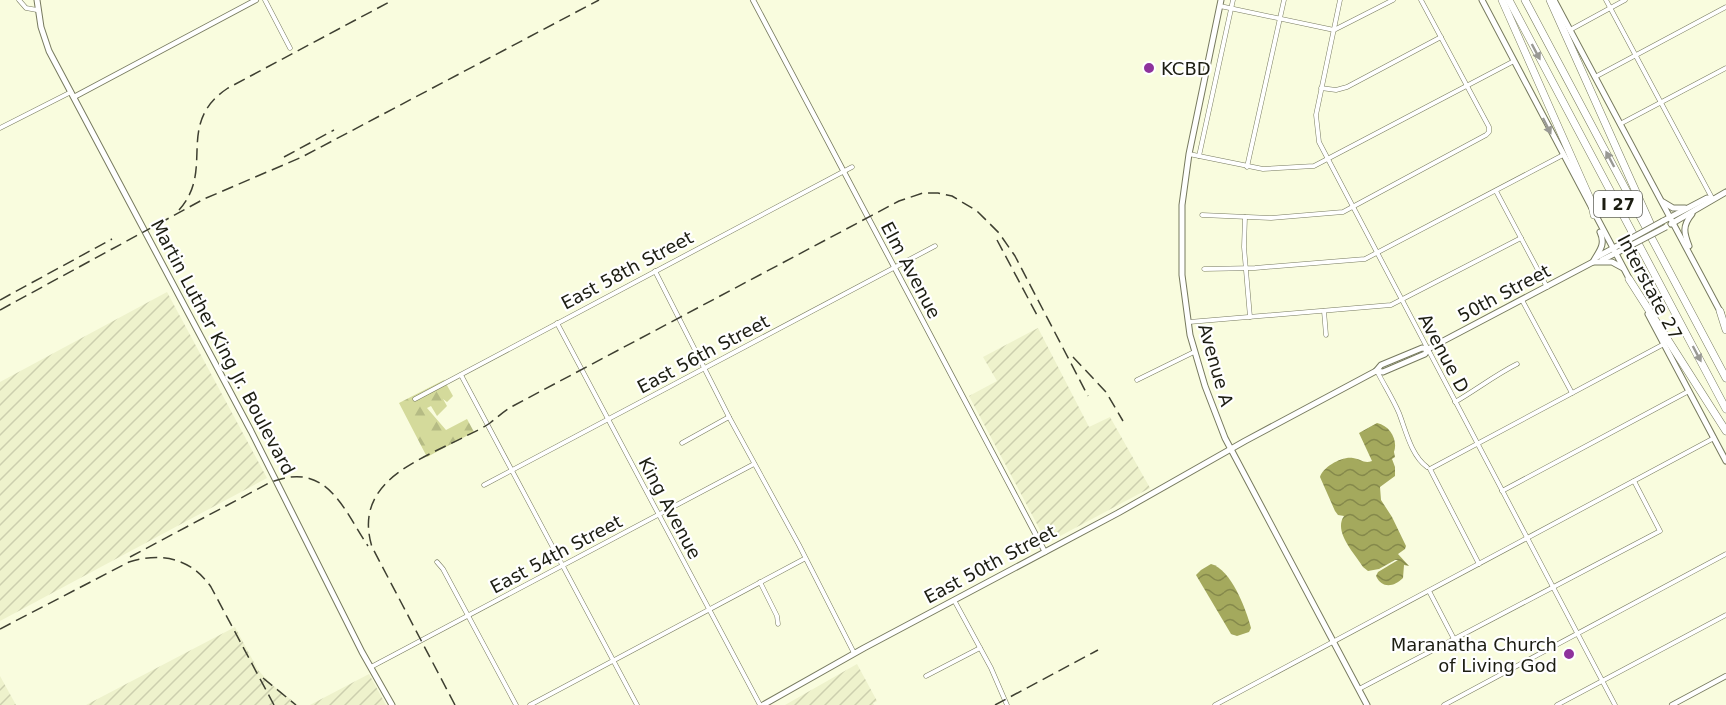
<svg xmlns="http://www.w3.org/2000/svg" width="1726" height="705" font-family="'DejaVu Sans',sans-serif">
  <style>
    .industrial { fill: url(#industrial-furrows) }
    .forest { fill: url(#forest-firs) }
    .water { fill: url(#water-waves) }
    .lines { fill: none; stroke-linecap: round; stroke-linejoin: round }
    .minor-casing { stroke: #777a5f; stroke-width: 5 }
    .tertiary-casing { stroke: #777a5f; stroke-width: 6 }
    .secondary-casing { stroke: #777a5f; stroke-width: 7 }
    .motorway-casing { stroke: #777a5f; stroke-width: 8 }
    .minor { stroke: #fff; stroke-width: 4 }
    .tertiary { stroke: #fff; stroke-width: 4.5 }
    .secondary { stroke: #fff; stroke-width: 5 }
    .motorway { stroke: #fff; stroke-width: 7 }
    .rail { stroke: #3e3f31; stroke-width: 1.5; stroke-dasharray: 12 6; stroke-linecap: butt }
    .secondary-bridge-casing { stroke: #777a5f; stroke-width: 7; stroke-linecap: butt }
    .secondary-bridge { stroke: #fff; stroke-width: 5 }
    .oneway { fill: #999994 }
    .poi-dot { fill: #8e329c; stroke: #fff; stroke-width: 2 }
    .labels { text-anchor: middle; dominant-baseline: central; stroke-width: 4.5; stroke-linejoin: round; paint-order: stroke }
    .shield { fill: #fff; stroke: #606159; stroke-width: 1.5 }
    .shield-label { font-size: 16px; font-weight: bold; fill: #1c1d12 }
    .poi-label { font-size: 18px; fill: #1c1d12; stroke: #fff; text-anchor: start }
    .street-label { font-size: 18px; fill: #1c1d12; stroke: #fff }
  </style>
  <defs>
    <pattern id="industrial-furrows" width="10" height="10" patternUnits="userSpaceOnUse" patternTransform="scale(1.5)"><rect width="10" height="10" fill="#eef2cc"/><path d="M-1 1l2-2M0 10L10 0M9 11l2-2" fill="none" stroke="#cccfae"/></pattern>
    <pattern id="forest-firs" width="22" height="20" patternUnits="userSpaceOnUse" patternTransform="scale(1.5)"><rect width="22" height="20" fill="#d4da9b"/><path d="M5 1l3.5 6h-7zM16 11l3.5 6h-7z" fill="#b5bb84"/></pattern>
    <pattern id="water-waves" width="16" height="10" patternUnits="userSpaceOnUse" patternTransform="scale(1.5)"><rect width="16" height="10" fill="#a4a95d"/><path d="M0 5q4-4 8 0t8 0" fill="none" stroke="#85894b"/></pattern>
  </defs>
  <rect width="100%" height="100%" fill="#f9fcde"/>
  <!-- industrial -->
  <g class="industrial">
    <path d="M167 292 267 478 0 621V382Z"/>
    <path d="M1038 328 1089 427 1110 417 1150 488 1047 543 969 396 997 381 983 357Z"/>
    <path d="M235 627 258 670 271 684 298 705H86Z"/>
    <path d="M857 664 877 701 873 703 874 705H785Z"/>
    <path d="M369 674 386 705H310Z"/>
    <path d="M0 676 16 705H0Z"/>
  </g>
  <!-- forest -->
  <path class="forest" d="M444 380 453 396 447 402 443 399 447 406 437 416 431 406 427 408 446 430 467 419 474 432 427 457 399 403Z"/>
  <!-- water -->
  <g class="water">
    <path d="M1377 423C1391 426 1398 441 1394 452L1395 457 1392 459 1395 467V476L1380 487 1381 500 1392 517 1406 546 1405 549 1398 554 1409 566 1404 565 1403 578C1394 587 1382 589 1376 576L1378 572 1398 560H1395L1379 569 1368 571 1363 567C1355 554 1333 532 1344 516L1338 515 1335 511 1320 477C1323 467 1342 456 1353 458 1361 459 1364 464 1372 461L1359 433Z"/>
    <path d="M1211 564C1231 569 1246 609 1251 628L1249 632 1237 636 1231 634 1196 575 1201 570Z"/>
  </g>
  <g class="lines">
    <defs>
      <g id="minor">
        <path d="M19 0 26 8 37 10"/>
        <path d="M265 0 290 48"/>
        <path d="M1340 0 1316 115 1319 142 1615 705"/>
        <path d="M1606 0 1712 198"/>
        <path d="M1220 6 1334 30 1393 0"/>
        <path d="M1570 30 1625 0"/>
        <path d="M1595 77 1726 7"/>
        <path d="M1321 88 1336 90 1347 87 1441 37"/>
        <path d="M1620 124 1726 68"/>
        <path d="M0 128 71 92"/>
        <path d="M1189 154 1263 169 1314 166 1514 61"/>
        <path d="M1199 156 1233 0"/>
        <path d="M1247 167 1284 0"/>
        <path d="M1496 191 1547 287"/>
        <path d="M1202 215 1271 218 1343 212 1486 135 1489 132V127L1421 0"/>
        <path d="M1245 217 1244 247 1250 317"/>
        <path d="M1204 269 1255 268 1365 259 1563 155"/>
        <path d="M655 271 729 417 799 545 854 653"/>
        <path d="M1522 300 1572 393"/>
        <path d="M1324 311 1326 335"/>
        <path d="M1189 322 1391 305 1521 238"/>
        <path d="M557 323 760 705"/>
        <path d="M1377 371C1384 385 1393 399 1399 413 1406 431 1411 455 1427 467"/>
        <path d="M461 375 637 705"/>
        <path d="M1137 380 1194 352"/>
        <path d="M415 399 852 167"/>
        <path d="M1455 402C1476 390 1495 375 1517 364"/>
        <path d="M682 443 729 417"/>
        <path d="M484 485 935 246"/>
        <path d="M1502 491 1689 391"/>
        <path d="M437 562 443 569 516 705"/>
        <path d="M1479 564 1430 469 1664 344"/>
        <path d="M760 582 777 616 778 624"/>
        <path d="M1429 591 1454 639"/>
        <path d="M954 600 991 668 1007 705"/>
        <path d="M371 667 754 464"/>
        <path d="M926 676 980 648"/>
        <path d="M1359 689 1660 531 1634 481"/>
        <path d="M530 705 804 559"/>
        <path d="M1215 705 1714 438"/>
        <path d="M1444 705 1726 554"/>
        <path d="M1557 705 1726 615"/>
      </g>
      <g id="tertiary">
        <path d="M753 0 1045 552"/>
        <path d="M74 97 256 0"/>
        <path d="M1672 705 1726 676"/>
      </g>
      <g id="secondary">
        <path d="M37 0 41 27 49 51 251 431 362 652 392 705"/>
        <path d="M1221 0 1189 154 1182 205V275L1190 335 1205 386 1225 438 1367 705"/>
        <path d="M1482 0 1631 282"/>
        <path d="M1554 0 1721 313"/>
        <path d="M1663 202 1673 208H1685"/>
        <path d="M1663 221 1707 198 1712 199"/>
        <path d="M1671 224 1726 192"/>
        <path d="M1689 246C1684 233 1682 226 1692 214"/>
        <path d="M1597 257 1621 244"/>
        <path d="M1602 260 1624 249"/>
        <path d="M1593 262H1612L1623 268"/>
        <path d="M1648 314 1726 461"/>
        <path d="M1376 371 1383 372 1425 354 1428 349 1593 262C1599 251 1606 245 1600 232"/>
        <path d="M763 705 864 648 1118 513 1245 441 1376 371 1381 365 1422 348 1428 349"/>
      </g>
      <g id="motorway">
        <path d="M1502 0 1591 201 1594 215"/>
        <path d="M1509 0 1726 409"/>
        <path d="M1525 0 1726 378"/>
        <path d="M1550 0 1654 232"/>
        <path d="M1629 279 1726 431"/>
        <path d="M1720 311 1726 330"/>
      </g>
    </defs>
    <!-- minor casing -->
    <use href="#minor" class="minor-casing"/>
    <!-- tertiary casing -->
    <use href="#tertiary" class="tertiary-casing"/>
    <!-- secondary casing -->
    <use href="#secondary" class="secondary-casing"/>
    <!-- motorway casing -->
    <use href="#motorway" class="motorway-casing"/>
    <!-- minor -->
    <use href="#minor" class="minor"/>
    <!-- tertiary -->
    <use href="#tertiary" class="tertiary"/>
    <!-- secondary -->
    <use href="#secondary" class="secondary"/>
    <!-- motorway -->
    <use href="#motorway" class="motorway"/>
    <!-- rail -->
    <g class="rail">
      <path d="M284 157 334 130"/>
      <path d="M179 210C216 169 174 124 228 88L393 0"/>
      <path d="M997 240 1038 317"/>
      <path d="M0 300 112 239"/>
      <path d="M0 310 204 199 302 157 599 0"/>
      <path d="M1073 357 1106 392 1123 421"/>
      <path d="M130 557 269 483C327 459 343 509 368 546"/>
      <path d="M0 629 129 562C161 552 191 558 211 587L274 705"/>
      <path d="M263 678 296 705"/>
      <path d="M455 705 372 547C352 481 420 460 466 436 474 432 483 428 490 423 498 417 504 411 513 406L899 201 923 193H938L952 196 977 211 999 233 1015 256 1088 396"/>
      <path d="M995 705 1098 650"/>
    </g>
    <defs>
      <g id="secondary-bridge">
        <path d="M1621 244 1663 221"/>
        <path d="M1624 249 1666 227"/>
      </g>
    </defs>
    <!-- secondary-bridge casing -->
    <use href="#secondary-bridge" class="secondary-bridge-casing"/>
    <!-- secondary-bridge -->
    <use href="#secondary-bridge" class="secondary-bridge"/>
  </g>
  <!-- one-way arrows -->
  <defs><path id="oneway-solid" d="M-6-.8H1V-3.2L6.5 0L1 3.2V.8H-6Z" transform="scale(1.5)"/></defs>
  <g class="oneway">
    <use href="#oneway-solid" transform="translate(1536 52) rotate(62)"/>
    <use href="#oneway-solid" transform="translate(1547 126) rotate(63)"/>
    <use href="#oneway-solid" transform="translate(1610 159) rotate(-118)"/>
    <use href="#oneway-solid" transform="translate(1697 354) rotate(62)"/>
  </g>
  <!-- markers -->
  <g class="poi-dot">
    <circle cx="1149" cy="68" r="6"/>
    <circle cx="1569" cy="654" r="6"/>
  </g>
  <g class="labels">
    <!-- shield labels -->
    <rect class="shield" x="1594" y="191" width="48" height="26" rx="4.5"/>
    <g class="shield-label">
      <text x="1618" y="204">I 27</text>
    </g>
    <!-- poi labels -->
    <g class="poi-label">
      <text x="1161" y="68">KCBD</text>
      <text x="1557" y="644" text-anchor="end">Maranatha Church<tspan x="1557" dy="21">of Living God</tspan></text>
    </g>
    <!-- street labels -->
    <g class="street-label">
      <text transform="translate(627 270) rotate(-28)">East 58th Street</text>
      <text transform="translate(911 270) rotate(62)">Elm Avenue</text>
      <text transform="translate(1650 287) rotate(62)">Interstate 27</text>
      <text transform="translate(1504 293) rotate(-28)">50th Street</text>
      <text transform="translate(223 347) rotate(62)">Martin Luther King Jr. Boulevard</text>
      <text transform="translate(1444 353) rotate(62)">Avenue D</text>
      <text transform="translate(703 354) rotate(-28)">East 56th Street</text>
      <text transform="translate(1216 365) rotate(74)">Avenue A</text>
      <text transform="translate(670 508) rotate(62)">King Avenue</text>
      <text transform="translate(556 554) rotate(-28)">East 54th Street</text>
      <text transform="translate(990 564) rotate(-28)">East 50th Street</text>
    </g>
  </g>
</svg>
